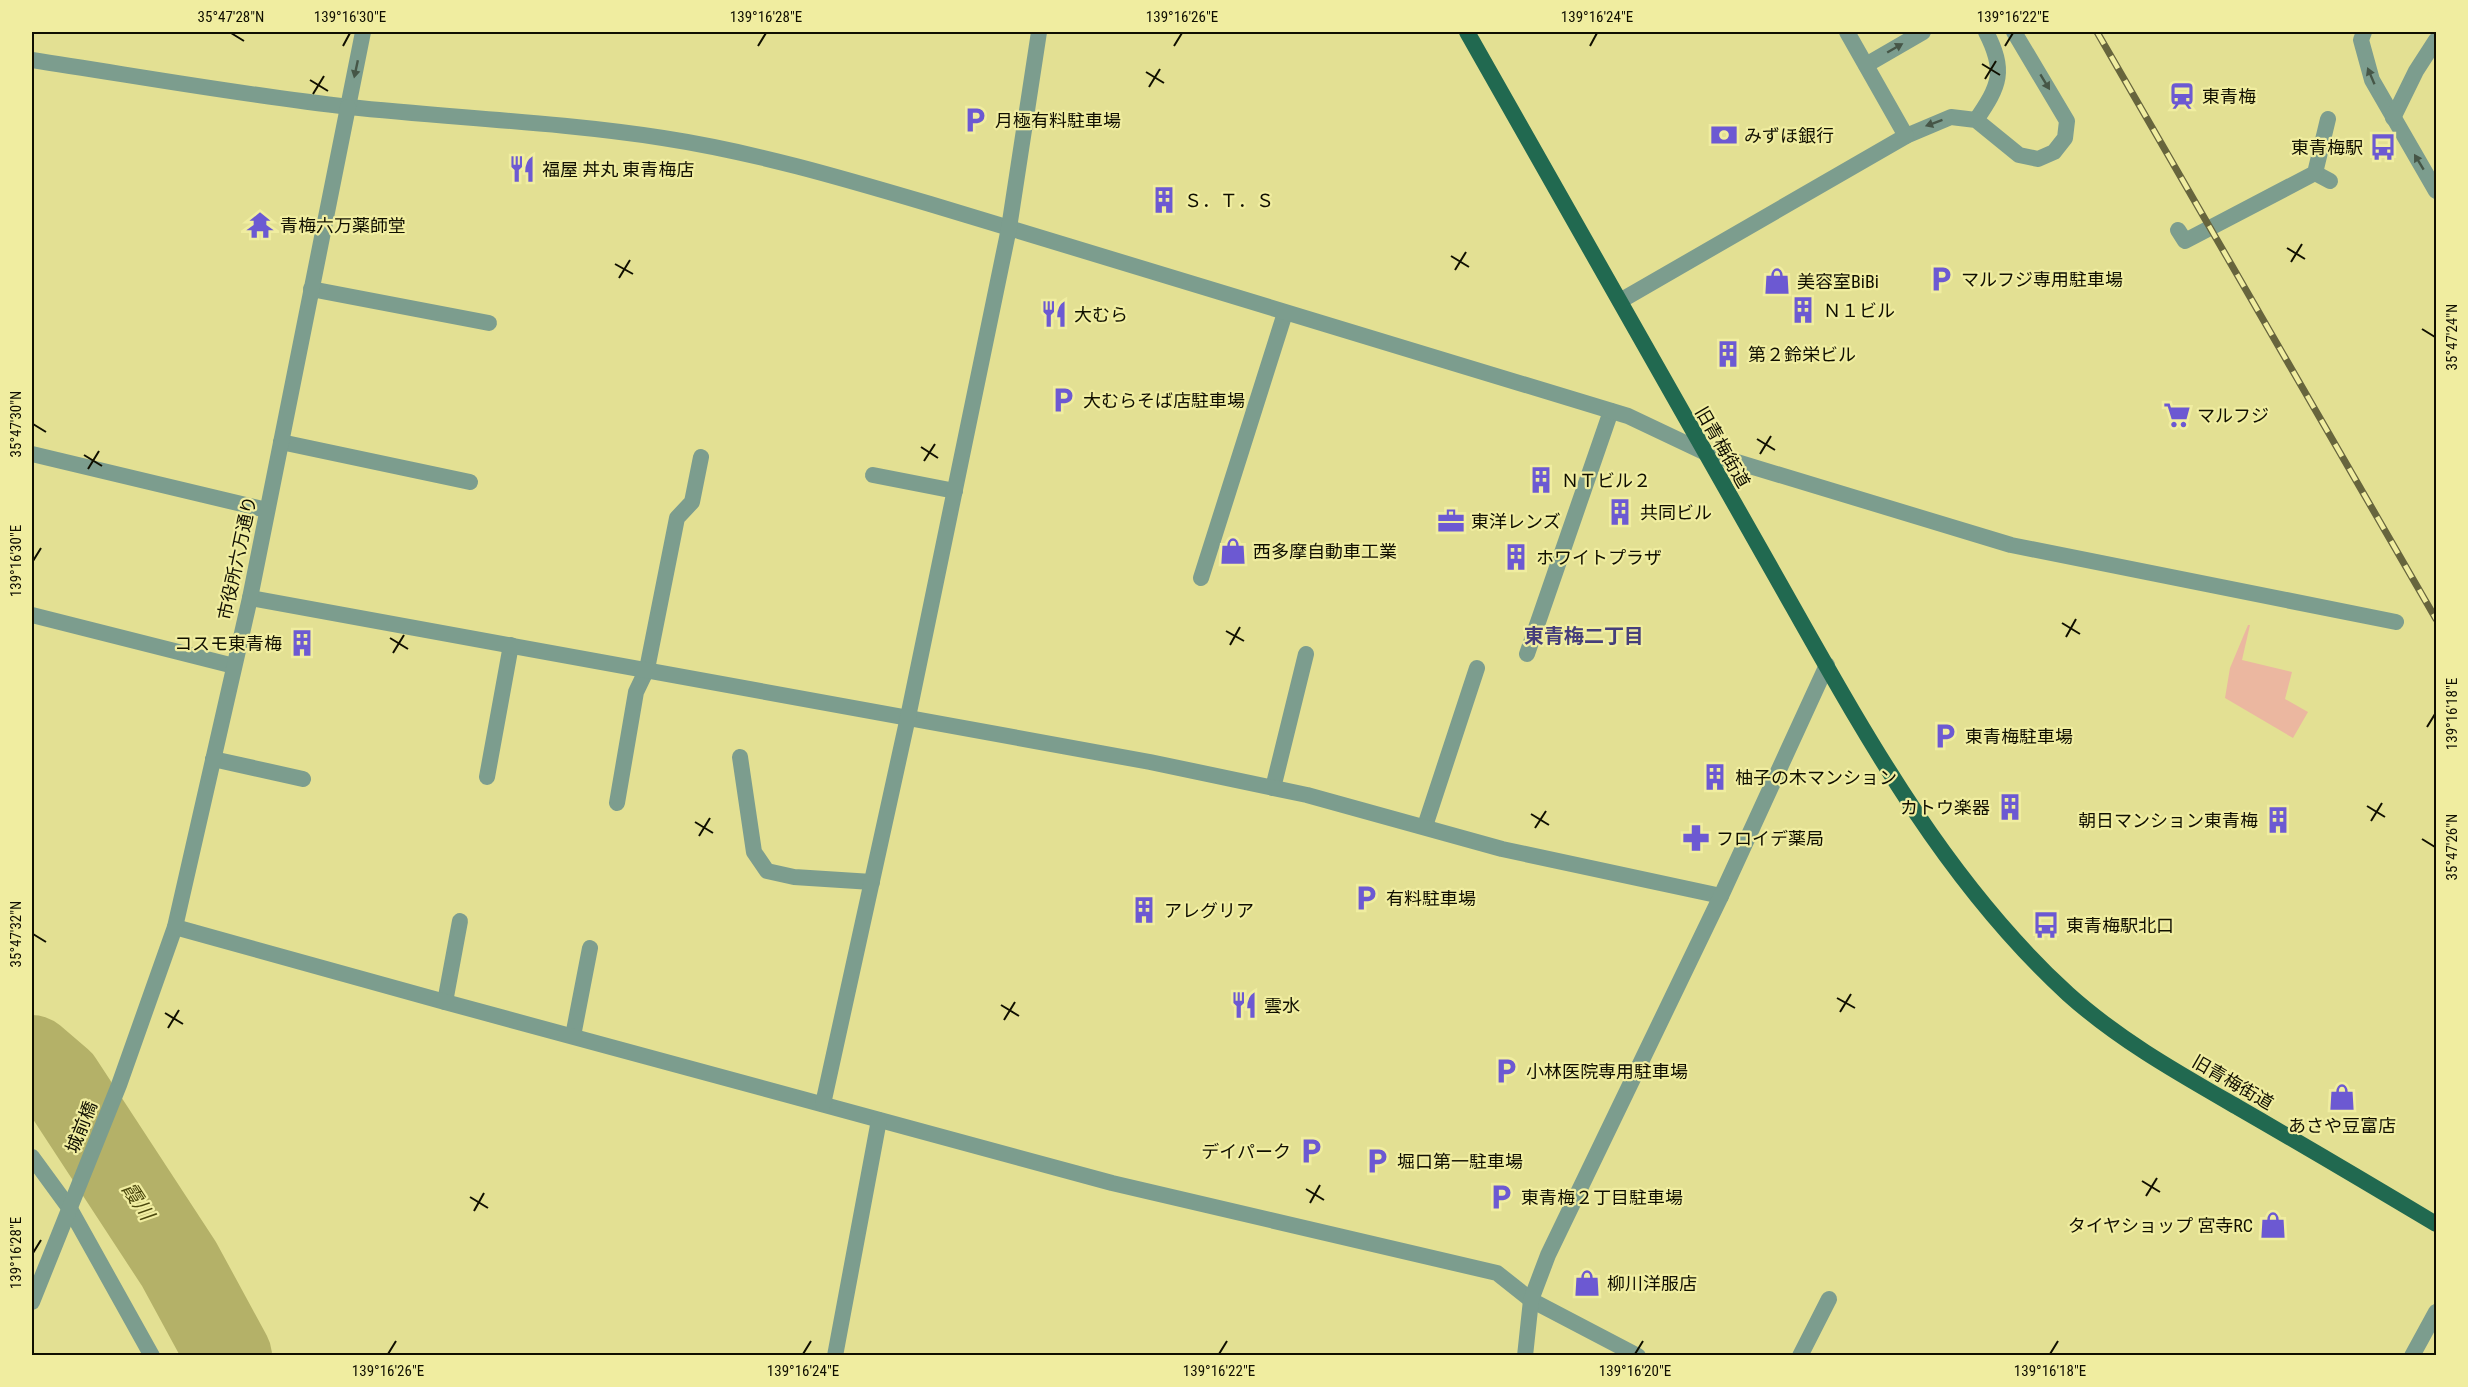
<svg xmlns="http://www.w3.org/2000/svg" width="2468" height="1387" font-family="'Roboto Condensed','Noto Sans JP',sans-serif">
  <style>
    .green { fill: #ebb7a0 }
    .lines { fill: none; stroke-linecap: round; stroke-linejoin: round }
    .river { stroke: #b4b168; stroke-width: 86 }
    .service { stroke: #7c9d8e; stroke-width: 16 }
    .pedestrian { stroke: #7c9d8e; stroke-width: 16 }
    .minor { stroke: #7c9d8e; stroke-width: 16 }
    .tertiary { stroke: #7c9d8e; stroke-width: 16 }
    .primary { stroke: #216950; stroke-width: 16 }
    .rail-casing { stroke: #67653d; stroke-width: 7 }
    .rail { stroke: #f0eda0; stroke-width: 4.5; stroke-dasharray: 14; stroke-linecap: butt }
    .oneway { fill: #465647 }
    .ticks { fill: none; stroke: #100f00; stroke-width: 2 }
    .labels { text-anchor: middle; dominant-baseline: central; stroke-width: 4.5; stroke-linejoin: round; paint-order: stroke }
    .poi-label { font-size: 18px; fill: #100f00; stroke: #f0eda0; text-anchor: start }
    .street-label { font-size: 18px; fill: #100f00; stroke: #f0eda0 }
    .neighbourhood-label { font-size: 20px; font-weight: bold; fill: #453e7b; stroke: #f0eda0 }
    .water-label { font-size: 20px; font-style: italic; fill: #4a470d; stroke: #f0eda0 }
    .neatline { fill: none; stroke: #100f00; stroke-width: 2 }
    .ticks-label { font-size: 15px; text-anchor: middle; fill: #100f00 }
  </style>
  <rect width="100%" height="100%" fill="#e3e093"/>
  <!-- green -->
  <path class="green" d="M2248 625H2250L2242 660 2292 672 2285 699 2308 712 2293 738 2225 698 2230 668Z"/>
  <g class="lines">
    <!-- river -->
    <path class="river" d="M32 1058 60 1082 179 1264 229 1356"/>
    <!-- service -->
    <g class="service">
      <path d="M311 289 489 323"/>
      <path d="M281 442 470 482"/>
      <path d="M873 475 955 491"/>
      <path d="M1201 578 1285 313"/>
      <path d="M1527 654 1611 411"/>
      <path d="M740 757 754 852 767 871 794 877 872 882"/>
      <path d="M213 759 303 779"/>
      <path d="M487 777 511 645"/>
      <path d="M1273 788 1306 654"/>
      <path d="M617 803 636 692 647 669 677 518 692 502 701 457"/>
      <path d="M1425 826 1477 668"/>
      <path d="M445 1002 460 921"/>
      <path d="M573 1036 590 948"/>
      <path d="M1800 1356 1829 1299"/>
    </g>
    <!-- pedestrian -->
    <g class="pedestrian">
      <path d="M2315 173 2330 181"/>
      <path d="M2178 230 2185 241 2315 173 2328 119"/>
    </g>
    <!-- minor -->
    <g class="minor">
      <path d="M2364 32 2361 40 2372 80 2436 191"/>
      <path d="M32 60C137 76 243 95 349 107 454 118 559 122 663 138 754 152 842 178 930 204L1628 416 1704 452 2011 545 2396 622"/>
      <path d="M1866 65 1923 32"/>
      <path d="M348 107 363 32"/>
      <path d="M2393 118 2416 71 2436 40"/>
      <path d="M1976 120C2000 85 2006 71 1986 32"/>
      <path d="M1906 136 1951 117 1976 120 2019 155 2038 159 2054 152 2065 138 2067 121 2014 32"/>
      <path d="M1620 301 1906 136 1847 32"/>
      <path d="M32 454 267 510"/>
      <path d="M250 598 1150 762 1307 795 1502 849 1721 896"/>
      <path d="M32 615 234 666"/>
      <path d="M175 927 445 1002 1112 1183 1497 1273 1531 1300 1638 1356"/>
      <path d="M823 1104 908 717 1009 228 1039 32"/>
      <path d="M32 1157 70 1209 152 1356"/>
      <path d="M835 1356 879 1120"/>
      <path d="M1525 1356 1531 1300 1548 1255 1721 896 1827 665"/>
      <path d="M2412 1356 2436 1312"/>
    </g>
    <!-- tertiary -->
    <path class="tertiary" d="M32 1302 119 1085 175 927 250 598 348 107"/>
    <!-- primary -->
    <path class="primary" d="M1467 32C1567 208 1666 385 1767 561 1854 714 1937 874 2068 994 2119 1040 2180 1074 2239 1108 2305 1146 2371 1185 2436 1224"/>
    <defs>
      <path id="rail" d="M2097 32 2436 619"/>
    </defs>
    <!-- rail casing -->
    <use href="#rail" class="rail-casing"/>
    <!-- rail -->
    <use href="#rail" class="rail"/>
  </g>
  <!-- one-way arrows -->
  <defs><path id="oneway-solid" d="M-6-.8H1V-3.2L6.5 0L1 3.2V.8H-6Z" transform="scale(1.5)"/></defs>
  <g class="oneway">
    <use href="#oneway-solid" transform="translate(1895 48) rotate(-30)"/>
    <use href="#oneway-solid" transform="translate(356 69) rotate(102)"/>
    <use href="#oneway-solid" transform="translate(2371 76) rotate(-113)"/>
    <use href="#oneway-solid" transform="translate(2045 82) rotate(59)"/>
    <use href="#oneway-solid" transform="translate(1934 123) rotate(160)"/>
    <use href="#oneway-solid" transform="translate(2419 162) rotate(-121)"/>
  </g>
  <!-- ticks -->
  <path class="ticks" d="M231 33 244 41M343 46 350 33M758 46 766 33M1174 46 1182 33M1590 46 1597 33M2005 46 2013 33M1982 64 2000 75M1146 72 1164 83M1985 79 1996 61M310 80 328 91M1149 87 1160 69M313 94 324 76M2287 248 2305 259M1451 256 1469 267M2291 262 2302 244M615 264 633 274M1455 270 1466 252M619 278 630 260M2422 329 2435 337M33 424 46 432M1757 439 1775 450M921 447 938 458M1760 454 1771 436M84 455 102 466M924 461 935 444M88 469 99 451M33 561 41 548M2062 623 2080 634M1226 631 1244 641M2066 637 2076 619M390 638 408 649M1230 645 1240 627M393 653 404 635M2427 727 2435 714M2367 806 2385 817M1531 814 1549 825M2371 821 2382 803M695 822 713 833M1535 828 1546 811M699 836 710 818M2422 839 2435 847M33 934 46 942M1837 998 1855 1008M1001 1005 1019 1016M1840 1012 1851 994M165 1013 183 1024M1004 1020 1015 1002M168 1028 179 1010M2142 1181 2160 1192M1306 1189 1324 1200M2146 1196 2157 1178M470 1197 488 1208M1310 1203 1320 1185M474 1211 484 1193M33 1253 41 1240M388 1354 396 1341M803 1354 811 1341M1219 1354 1227 1341M1635 1354 1643 1341M2050 1354 2058 1341"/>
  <!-- icons -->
  <defs>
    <symbol id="station-bare" viewBox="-9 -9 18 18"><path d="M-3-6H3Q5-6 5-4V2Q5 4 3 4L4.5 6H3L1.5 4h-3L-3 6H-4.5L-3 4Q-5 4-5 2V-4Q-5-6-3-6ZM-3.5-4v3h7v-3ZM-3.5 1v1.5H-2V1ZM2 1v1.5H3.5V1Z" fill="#6c59d2" stroke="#f0eda0" stroke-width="2.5" paint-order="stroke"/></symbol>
    <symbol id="parking-bare" viewBox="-9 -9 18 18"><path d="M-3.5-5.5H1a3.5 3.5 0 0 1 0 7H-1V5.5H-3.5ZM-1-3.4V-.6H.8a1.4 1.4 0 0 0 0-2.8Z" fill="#6c59d2" stroke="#f0eda0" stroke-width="2.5" paint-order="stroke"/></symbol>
    <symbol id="bank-bare" viewBox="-9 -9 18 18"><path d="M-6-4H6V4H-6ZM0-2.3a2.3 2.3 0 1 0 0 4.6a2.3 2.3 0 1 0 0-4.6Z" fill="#6c59d2" stroke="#f0eda0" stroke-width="2.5" paint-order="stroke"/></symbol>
    <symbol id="bus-bare" viewBox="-9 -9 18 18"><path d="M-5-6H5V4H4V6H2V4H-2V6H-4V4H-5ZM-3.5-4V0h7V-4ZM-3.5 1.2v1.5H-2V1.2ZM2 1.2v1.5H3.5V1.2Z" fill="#6c59d2" stroke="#f0eda0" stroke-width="2.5" paint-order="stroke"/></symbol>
    <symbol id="restaurant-bare" viewBox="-9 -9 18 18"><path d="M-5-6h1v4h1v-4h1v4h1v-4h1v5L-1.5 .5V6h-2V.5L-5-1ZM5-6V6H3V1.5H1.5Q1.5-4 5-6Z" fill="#6c59d2" stroke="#f0eda0" stroke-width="2.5" paint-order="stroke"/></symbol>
    <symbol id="building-bare" viewBox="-9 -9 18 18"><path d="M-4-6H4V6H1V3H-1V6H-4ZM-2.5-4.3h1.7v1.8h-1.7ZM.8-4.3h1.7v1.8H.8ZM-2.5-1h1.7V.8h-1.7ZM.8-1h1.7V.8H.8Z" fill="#6c59d2" stroke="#f0eda0" stroke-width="2.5" paint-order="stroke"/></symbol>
    <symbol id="temple-bare" viewBox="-9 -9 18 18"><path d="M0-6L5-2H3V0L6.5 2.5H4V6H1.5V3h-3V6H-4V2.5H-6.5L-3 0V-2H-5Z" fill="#6c59d2" stroke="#f0eda0" stroke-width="2.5" paint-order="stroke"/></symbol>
    <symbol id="shop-bare" viewBox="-9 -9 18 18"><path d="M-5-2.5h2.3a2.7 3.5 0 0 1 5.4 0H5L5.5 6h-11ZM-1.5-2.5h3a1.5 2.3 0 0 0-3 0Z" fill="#6c59d2" stroke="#f0eda0" stroke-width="2.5" paint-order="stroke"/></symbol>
    <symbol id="supermarket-bare" viewBox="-9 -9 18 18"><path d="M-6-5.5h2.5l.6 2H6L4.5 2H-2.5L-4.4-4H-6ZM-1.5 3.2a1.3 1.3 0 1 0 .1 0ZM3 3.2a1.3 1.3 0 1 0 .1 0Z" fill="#6c59d2" stroke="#f0eda0" stroke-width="2.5" paint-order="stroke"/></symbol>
    <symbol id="office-bare" viewBox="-9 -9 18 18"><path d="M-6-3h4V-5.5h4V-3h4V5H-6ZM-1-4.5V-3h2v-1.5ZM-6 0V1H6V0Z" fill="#6c59d2" stroke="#f0eda0" stroke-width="2.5" paint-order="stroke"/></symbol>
    <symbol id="pharmacy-bare" viewBox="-9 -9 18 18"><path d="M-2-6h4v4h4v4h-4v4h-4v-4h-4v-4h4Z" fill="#6c59d2" stroke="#f0eda0" stroke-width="2.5" paint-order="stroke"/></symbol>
  </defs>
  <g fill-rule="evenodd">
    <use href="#station-bare" x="2163" y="77" width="38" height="38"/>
    <use href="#parking-bare" x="956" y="101" width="38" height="38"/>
    <use href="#bank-bare" x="1705" y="116" width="38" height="38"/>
    <use href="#bus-bare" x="2364" y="128" width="38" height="38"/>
    <use href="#restaurant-bare" x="503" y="150" width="38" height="38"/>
    <use href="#building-bare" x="1145" y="181" width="38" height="38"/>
    <use href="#temple-bare" x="241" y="206" width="38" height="38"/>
    <use href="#parking-bare" x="1922" y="260" width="38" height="38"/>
    <use href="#shop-bare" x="1758" y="262" width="38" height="38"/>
    <use href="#building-bare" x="1784" y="291" width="38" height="38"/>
    <use href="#restaurant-bare" x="1035" y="295" width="38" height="38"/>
    <use href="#building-bare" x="1709" y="335" width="38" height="38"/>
    <use href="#parking-bare" x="1044" y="381" width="38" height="38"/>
    <use href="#supermarket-bare" x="2158" y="396" width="38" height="38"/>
    <use href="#building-bare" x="1522" y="461" width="38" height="38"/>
    <use href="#building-bare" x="1601" y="493" width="38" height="38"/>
    <use href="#office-bare" x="1432" y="502" width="38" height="38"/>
    <use href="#shop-bare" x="1214" y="532" width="38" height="38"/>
    <use href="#building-bare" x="1497" y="538" width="38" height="38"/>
    <use href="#building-bare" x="283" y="624" width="38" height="38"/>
    <use href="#parking-bare" x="1926" y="717" width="38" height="38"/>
    <use href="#building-bare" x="1696" y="758" width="38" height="38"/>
    <use href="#building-bare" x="1991" y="788" width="38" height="38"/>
    <use href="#building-bare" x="2259" y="801" width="38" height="38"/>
    <use href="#pharmacy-bare" x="1677" y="819" width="38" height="38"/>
    <use href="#parking-bare" x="1347" y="879" width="38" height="38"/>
    <use href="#building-bare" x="1125" y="891" width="38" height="38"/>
    <use href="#bus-bare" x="2027" y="906" width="38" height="38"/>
    <use href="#restaurant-bare" x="1225" y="986" width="38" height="38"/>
    <use href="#parking-bare" x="1487" y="1052" width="38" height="38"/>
    <use href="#shop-bare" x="2323" y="1078" width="38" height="38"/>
    <use href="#parking-bare" x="1292" y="1132" width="38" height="38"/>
    <use href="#parking-bare" x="1358" y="1142" width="38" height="38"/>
    <use href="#parking-bare" x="1482" y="1178" width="38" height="38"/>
    <use href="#shop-bare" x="2254" y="1206" width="38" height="38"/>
    <use href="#shop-bare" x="1568" y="1264" width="38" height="38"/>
  </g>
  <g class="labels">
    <!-- poi labels -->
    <g class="poi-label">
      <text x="2202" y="96">東青梅</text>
      <text x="995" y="120">月極有料駐車場</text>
      <text x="1744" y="135">みずほ銀行</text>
      <text x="2363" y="147" text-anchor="end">東青梅駅</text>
      <text x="542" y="169">福屋 丼丸 東青梅店</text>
      <text x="1184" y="200">Ｓ．Ｔ．Ｓ</text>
      <text x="280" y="225">青梅六万薬師堂</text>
      <text x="1961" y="279">マルフジ専用駐車場</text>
      <text x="1797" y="281">美容室BiBi</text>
      <text x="1823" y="310">Ｎ１ビル</text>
      <text x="1074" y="314">大むら</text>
      <text x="1748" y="354">第２鈴栄ビル</text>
      <text x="1083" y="400">大むらそば店駐車場</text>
      <text x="2197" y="415">マルフジ</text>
      <text x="1561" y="480">ＮＴビル２</text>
      <text x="1640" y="512">共同ビル</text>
      <text x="1471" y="521">東洋レンズ</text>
      <text x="1253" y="551">西多摩自動車工業</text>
      <text x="1536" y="557">ホワイトプラザ</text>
      <text x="282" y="643" text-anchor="end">コスモ東青梅</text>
      <text x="1965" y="736">東青梅駐車場</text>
      <text x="1735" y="777">柚子の木マンション</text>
      <text x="1990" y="807" text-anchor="end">カトウ楽器</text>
      <text x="2258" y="820" text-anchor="end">朝日マンション東青梅</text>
      <text x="1716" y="838">フロイデ薬局</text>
      <text x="1386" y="898">有料駐車場</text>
      <text x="1164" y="910">アレグリア</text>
      <text x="2066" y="925">東青梅駅北口</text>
      <text x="1264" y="1005">雲水</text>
      <text x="1526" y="1071">小林医院専用駐車場</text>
      <text x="2342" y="1125" text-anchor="middle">あさや豆富店</text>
      <text x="1291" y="1151" text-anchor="end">デイパーク</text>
      <text x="1397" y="1161">堀口第一駐車場</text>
      <text x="1521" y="1197">東青梅２丁目駐車場</text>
      <text x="2253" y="1225" text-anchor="end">タイヤショップ 宮寺RC</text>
      <text x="1607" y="1283">柳川洋服店</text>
    </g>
    <!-- street labels -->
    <g class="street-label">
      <text transform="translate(1723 447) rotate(60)">旧青梅街道</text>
      <text transform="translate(237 558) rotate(-78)">市役所六万通り</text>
      <text transform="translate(2233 1082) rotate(30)">旧青梅街道</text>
      <text transform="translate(81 1127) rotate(-68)">城前橋</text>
    </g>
    <!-- neighbourhood labels -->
    <g class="neighbourhood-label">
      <text x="1584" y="636">東青梅二丁目</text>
    </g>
    <!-- water labels -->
    <g class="water-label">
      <text transform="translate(138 1201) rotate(57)">霞川</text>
    </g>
  </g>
  <!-- border -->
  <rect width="2468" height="1387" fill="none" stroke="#f0eda0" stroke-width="66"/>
  <rect x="33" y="33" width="2402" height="1321" class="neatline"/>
  <g class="ticks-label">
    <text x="231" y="22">35°47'28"N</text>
    <text x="350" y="22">139°16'30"E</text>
    <text x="766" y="22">139°16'28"E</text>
    <text x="1182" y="22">139°16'26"E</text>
    <text x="1597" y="22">139°16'24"E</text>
    <text x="2013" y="22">139°16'22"E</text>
    <text transform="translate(2452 337) rotate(-90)" y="5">35°47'24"N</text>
    <text transform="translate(16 424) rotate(-90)" y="5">35°47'30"N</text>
    <text transform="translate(16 561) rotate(-90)" y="5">139°16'30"E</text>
    <text transform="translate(2452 714) rotate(-90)" y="5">139°16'18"E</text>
    <text transform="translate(2452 847) rotate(-90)" y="5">35°47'26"N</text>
    <text transform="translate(16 934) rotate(-90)" y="5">35°47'32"N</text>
    <text transform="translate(16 1253) rotate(-90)" y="5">139°16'28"E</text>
    <text x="388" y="1376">139°16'26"E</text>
    <text x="803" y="1376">139°16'24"E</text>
    <text x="1219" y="1376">139°16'22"E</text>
    <text x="1635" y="1376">139°16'20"E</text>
    <text x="2050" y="1376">139°16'18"E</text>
  </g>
</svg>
